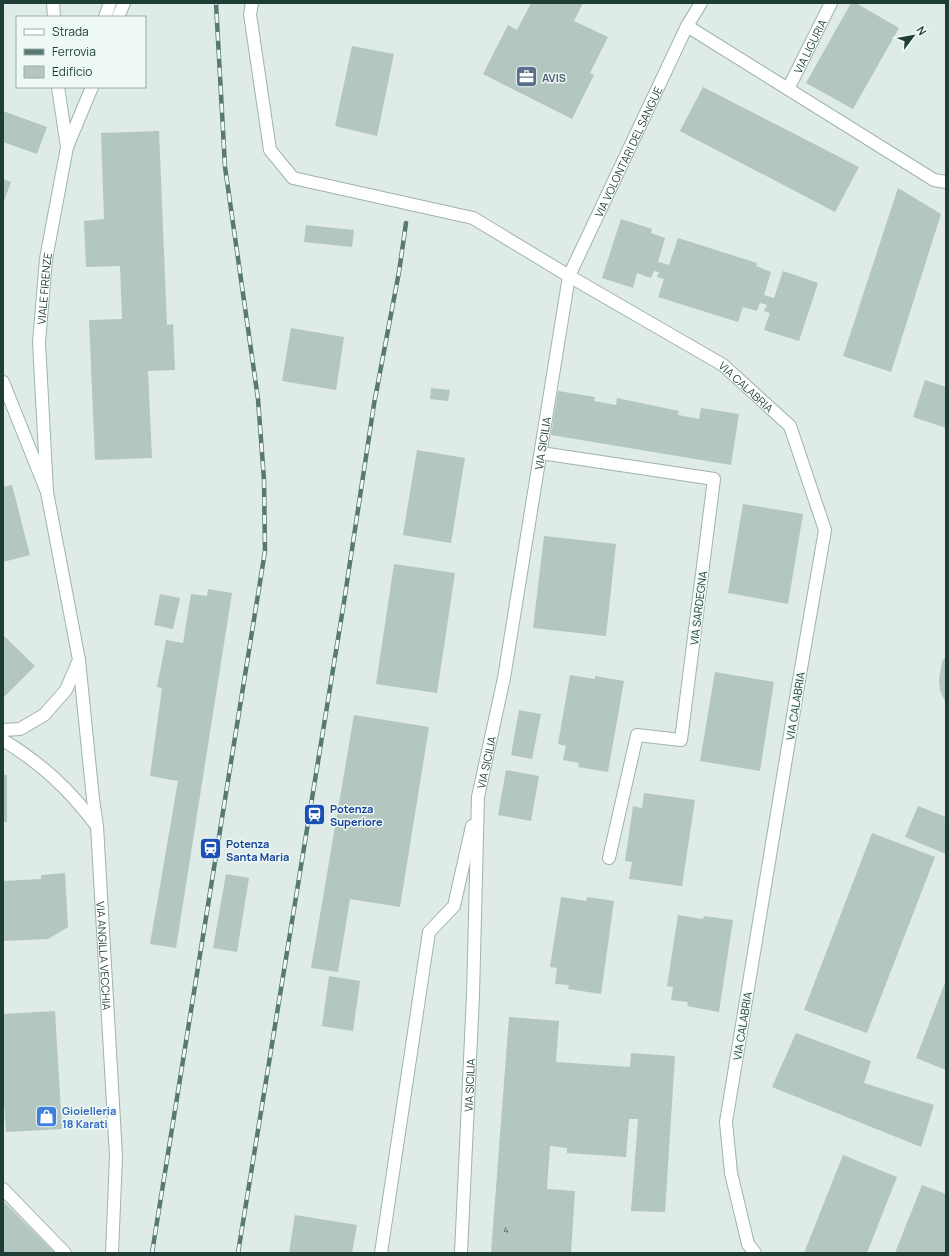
<svg xmlns="http://www.w3.org/2000/svg" width="949" height="1256" font-family="Manrope,sans-serif">
  <style>
    .building { fill: #b3c6bf }
    .lines { fill: none; stroke-linecap: round; stroke-linejoin: round }
    .minor-casing { stroke: #a0b3ae; stroke-width: 14 }
    .secondary-casing { stroke: #9bb8b0; stroke-width: 14 }
    .minor { stroke: #fff; stroke-width: 12 }
    .secondary { stroke: #fff; stroke-width: 12 }
    .rail-casing { stroke: #577972; stroke-width: 4.5 }
    .rail { stroke: #eef8f4; stroke-width: 3; stroke-dasharray: 9; stroke-linecap: butt }
    .labels { text-anchor: middle; dominant-baseline: central; stroke-width: 3; stroke-linejoin: round; paint-order: stroke }
    .number-label { font-size: 9px; fill: #425f58 }
    .street-label { font-size: 11px; fill: #1d3d36; stroke: #eef8f4 }
    .service-label { font-size: 11px; font-weight: bold; fill: #4e5e75; stroke: #eef8f4; text-anchor: start }
    .transit-label { font-size: 11px; font-weight: bold; fill: #164399; stroke: #eef8f4; text-anchor: start }
    .shop-label { font-size: 11px; font-weight: bold; fill: #366cbe; stroke: #eef8f4; text-anchor: start }
  </style>
  <rect width="100%" height="100%" fill="#deebe6"/>
  <!-- building -->
  <g class="building">
    <path d="M531 3H583L574 21 608 37 590 73 594 75 572 119 483 74 508 25 517 30Z"/>
    <path d="M851 3H856L899 28 853 109 806 83Z"/>
    <path d="M352 46 394 54 377 136 335 126Z"/>
    <path d="M703 87 859 167 835 212 680 131Z"/>
    <path d="M3 111 47 127 37 154 3 142Z"/>
    <path d="M159 131 167 325 173 324 175 370 148 371 152 458 95 460 89 320 122 319 120 266 86 267 84 221 104 219 101 133Z"/>
    <path d="M3 179 11 182 3 204Z"/>
    <path d="M898 188 941 214 891 372 843 356Z"/>
    <path d="M621 219 652 229 651 233 665 238 658 262 669 265 678 238 757 263 756 266 771 272 764 295 774 298 783 271 818 283 799 341 764 330 770 313 764 311 767 305 760 303 757 311 743 307 738 322 658 297 664 279 657 277 659 272 654 271 651 278 637 273 633 288 602 278Z"/>
    <path d="M306 225 354 230 352 247 304 242Z"/>
    <path d="M291 328 344 337 336 390 282 381Z"/>
    <path d="M925 380 946 387V428L913 417Z"/>
    <path d="M431 388 450 390 448 401 430 399Z"/>
    <path d="M558 391 595 397 594 401 616 405 617 398 679 411 678 415 699 419 701 408 739 414 731 465 551 435Z"/>
    <path d="M417 450 465 458 451 543 403 535Z"/>
    <path d="M12 485 30 555 3 562V487Z"/>
    <path d="M743 504 803 514 788 604 728 593Z"/>
    <path d="M544 536 616 544 606 636 533 628Z"/>
    <path d="M394 564 455 573 437 693 376 684Z"/>
    <path d="M208 589 232 593 176 948 150 944 178 781 150 776 162 688 157 687 166 640 183 643 191 594 207 596Z"/>
    <path d="M160 594 180 598 173 629 154 625Z"/>
    <path d="M3 635 35 666 3 698Z"/>
    <path d="M946 656V704L940 690 939 680 942 662Z"/>
    <path d="M715 672 774 682 760 771 700 761Z"/>
    <path d="M570 675 595 679V676L624 681 608 772 578 767 579 763 563 760 566 746 558 744Z"/>
    <path d="M519 710 541 714 532 759 511 755Z"/>
    <path d="M354 715 429 727 400 907 350 899 338 972 311 968Z"/>
    <path d="M506 770 539 776 531 821 498 815Z"/>
    <rect x="3" y="775" width="4" height="47"/>
    <path d="M644 793 695 800 682 886 629 879 632 862 625 861 633 806 642 808Z"/>
    <path d="M918 806 946 817V854L905 837Z"/>
    <path d="M872 833 935 857 867 1033 804 1010Z"/>
    <path d="M65 873 68 927 48 939 3 941V881L41 879V875Z"/>
    <path d="M226 874 249 878 237 952 213 948Z"/>
    <path d="M561 897 586 901 587 897 614 901 601 994 568 989 569 985 555 984 557 968 550 967Z"/>
    <path d="M678 915 703 919 704 916 733 920 719 1012 687 1006 688 1002 671 1000 673 987 667 986Z"/>
    <path d="M329 976 360 981 353 1031 322 1026Z"/>
    <path d="M946 980V1070L916 1058Z"/>
    <path d="M55 1011 62 1129 6 1132 3 1087V1014Z"/>
    <path d="M509 1017 559 1021 556 1062 630 1067 631 1053 675 1056 665 1212 631 1211 638 1119H629L626 1157 567 1153V1148L550 1146 547 1189 575 1191 571 1253H491Z"/>
    <path d="M796 1033 871 1061 864 1083 934 1105 921 1147 772 1087Z"/>
    <path d="M843 1155 897 1177 867 1253H804Z"/>
    <path d="M922 1185 946 1194V1253H895Z"/>
    <path d="M3 1201 55 1253H3Z"/>
    <path d="M295 1215 357 1225 352 1253H289Z"/>
  </g>
  <g class="lines">
    <defs>
      <g id="minor">
        <path id="s1" d="M252 3 250 14 270 150 293 178 473 218 569 276 723 365 790 426 825 530 798 686 726 1122 731 1173 748 1244 755 1253"/>
        <path d="M105 17 110 3"/>
        <path d="M118 17 124 3"/>
        <path d="M687 26 934 180 946 182"/>
        <path id="s2" d="M788 89 831 3"/>
        <path d="M67 147 92 87"/>
        <path d="M3 382 47 492 79 660 66 690 44 715 20 729 3 730"/>
        <path d="M541 453 714 479 681 740 637 735 609 858"/>
        <path id="s3" d="M79 660 93 799 97 826 116 1156 112 1253"/>
        <path d="M3 740C42 764 69 789 96 825"/>
        <path d="M3 1189 65 1253"/>
        <path d="M381 1253 429 932 454 906 472 826"/>
        <path id="s4" d="M461 1253 473 995 478 797 504 678 569 276 687 26 701 3"/>
      </g>
      <g id="secondary">
        <path d="M53 3 54 17"/>
        <path id="s5" d="M47 492 39 342 46 259 67 147 58 87"/>
      </g>
    </defs>
    <!-- minor casing -->
    <use href="#minor" class="minor-casing"/>
    <!-- secondary casing -->
    <use href="#secondary" class="secondary-casing"/>
    <!-- minor -->
    <use href="#minor" class="minor"/>
    <!-- secondary -->
    <use href="#secondary" class="secondary"/>
    <defs>
      <g id="rail">
        <path d="M152 1253 265 551 264 480 258 399 225 167 216 3"/>
        <path d="M238 1253 344 602 374 404 399 272 406 223"/>
      </g>
    </defs>
    <!-- rail casing -->
    <use href="#rail" class="rail-casing"/>
    <!-- rail -->
    <use href="#rail" class="rail"/>
  </g>
  <!-- icons -->
  <defs>
    <symbol id="office-square" viewBox="-11 -11 22 22"><rect x="-9" y="-9" width="18" height="18" rx="4" fill="#5c6f8a" stroke="#eef8f4"/><path d="M-6-3h4V-5.5h4V-3h4V5H-6ZM-1-4.5V-3h2v-1.5ZM-6 0V1H6V0Z" fill="#fff"/></symbol>
    <symbol id="station-square" viewBox="-11 -11 22 22"><rect x="-9" y="-9" width="18" height="18" rx="4" fill="#1a4fb4" stroke="#eef8f4"/><path d="M-3-6H3Q5-6 5-4V2Q5 4 3 4L4.5 6H3L1.5 4h-3L-3 6H-4.5L-3 4Q-5 4-5 2V-4Q-5-6-3-6ZM-3.5-4v3h7v-3ZM-3.5 1v1.5H-2V1ZM2 1v1.5H3.5V1Z" fill="#fff"/></symbol>
    <symbol id="shop-square" viewBox="-11 -11 22 22"><rect x="-9" y="-9" width="18" height="18" rx="4" fill="#3f7fe0" stroke="#eef8f4"/><path d="M-5-2.5h2.3a2.7 3.5 0 0 1 5.4 0H5L5.5 6h-11ZM-1.5-2.5h3a1.5 2.3 0 0 0-3 0Z" fill="#fff"/></symbol>
  </defs>
  <g fill-rule="evenodd">
    <use href="#office-square" x="514" y="64" width="25" height="25"/>
    <use href="#station-square" x="302" y="802" width="25" height="25"/>
    <use href="#station-square" x="198" y="836" width="25" height="25"/>
    <use href="#shop-square" x="34" y="1104" width="25" height="25"/>
  </g>
  <g class="labels">
    <!-- number labels -->
    <g class="number-label">
      <text x="506" y="1229">4</text>
    </g>
    <!-- street labels -->
    <g class="street-label">
      <text stroke="none"><textPath href="#s2" startOffset="48">VIA LIGURIA</textPath></text>
      <text stroke="none"><textPath href="#s4" startOffset="1123">VIA VOLONTARI DEL SANGUE</textPath></text>
      <text stroke="none"><textPath href="#s5" startOffset="204">VIALE FIRENZE</textPath></text>
      <text stroke="none"><textPath href="#s1" startOffset="691">VIA CALABRIA</textPath></text>
      <text stroke="none"><textPath href="#s4" startOffset="816">VIA SICILIA</textPath></text>
      <text transform="translate(698 608) rotate(-83)">VIA SARDEGNA</text>
      <text transform="translate(795 706) rotate(-81)">VIA CALABRIA</text>
      <text stroke="none"><textPath href="#s4" startOffset="492">VIA SICILIA</textPath></text>
      <text stroke="none"><textPath href="#s3" startOffset="297">VIA ANGILLA VECCHIA</textPath></text>
      <text transform="translate(742 1026) rotate(-81)">VIA CALABRIA</text>
      <text stroke="none"><textPath href="#s4" startOffset="168">VIA SICILIA</textPath></text>
    </g>
    <!-- service labels -->
    <g class="service-label">
      <text x="542" y="77">AVIS</text>
    </g>
    <!-- transit labels -->
    <g class="transit-label">
      <text x="330" y="808">Potenza<tspan x="330" dy="13">Superiore</tspan></text>
      <text x="226" y="843">Potenza<tspan x="226" dy="13">Santa Maria</tspan></text>
    </g>
    <!-- shop labels -->
    <g class="shop-label">
      <text x="62" y="1110">Gioielleria<tspan x="62" dy="13">18 Karati</tspan></text>
    </g>
  </g>
  <!-- border -->
  <rect width="949" height="1256" fill="none" stroke="#1d3d36" stroke-width="8"/>
  <!-- legend -->
  <rect x="16" y="16" width="130" height="72" fill="#eef8f4" stroke="#9aada8"/>
  <rect x="24" y="29" width="20" height="6" fill="#ffffff" stroke="#9aada8"/>
  <text x="52" y="36" font-size="12" fill="#1d3d36">Strada</text>
  <rect x="24" y="49" width="20" height="6" fill="#577972" stroke="#9aada8"/>
  <text x="52" y="56" font-size="12" fill="#1d3d36">Ferrovia</text>
  <rect x="24" y="66" width="20" height="12" fill="#b3c6bf" stroke="#9aada8"/>
  <text x="52" y="76" font-size="12" fill="#1d3d36">Edificio</text>
  <!-- north arrow -->
  <g transform="translate(913 36) rotate(58)" stroke="#eef8f4" stroke-width="3" paint-order="stroke">
  <path d="M0-3L7 15L0 10L-7 15Z" fill="#1d3d36"/>
  <text y="-6" font-size="11" font-weight="bold" text-anchor="middle" fill="#1d3d36">N</text>
  </g>
</svg>
